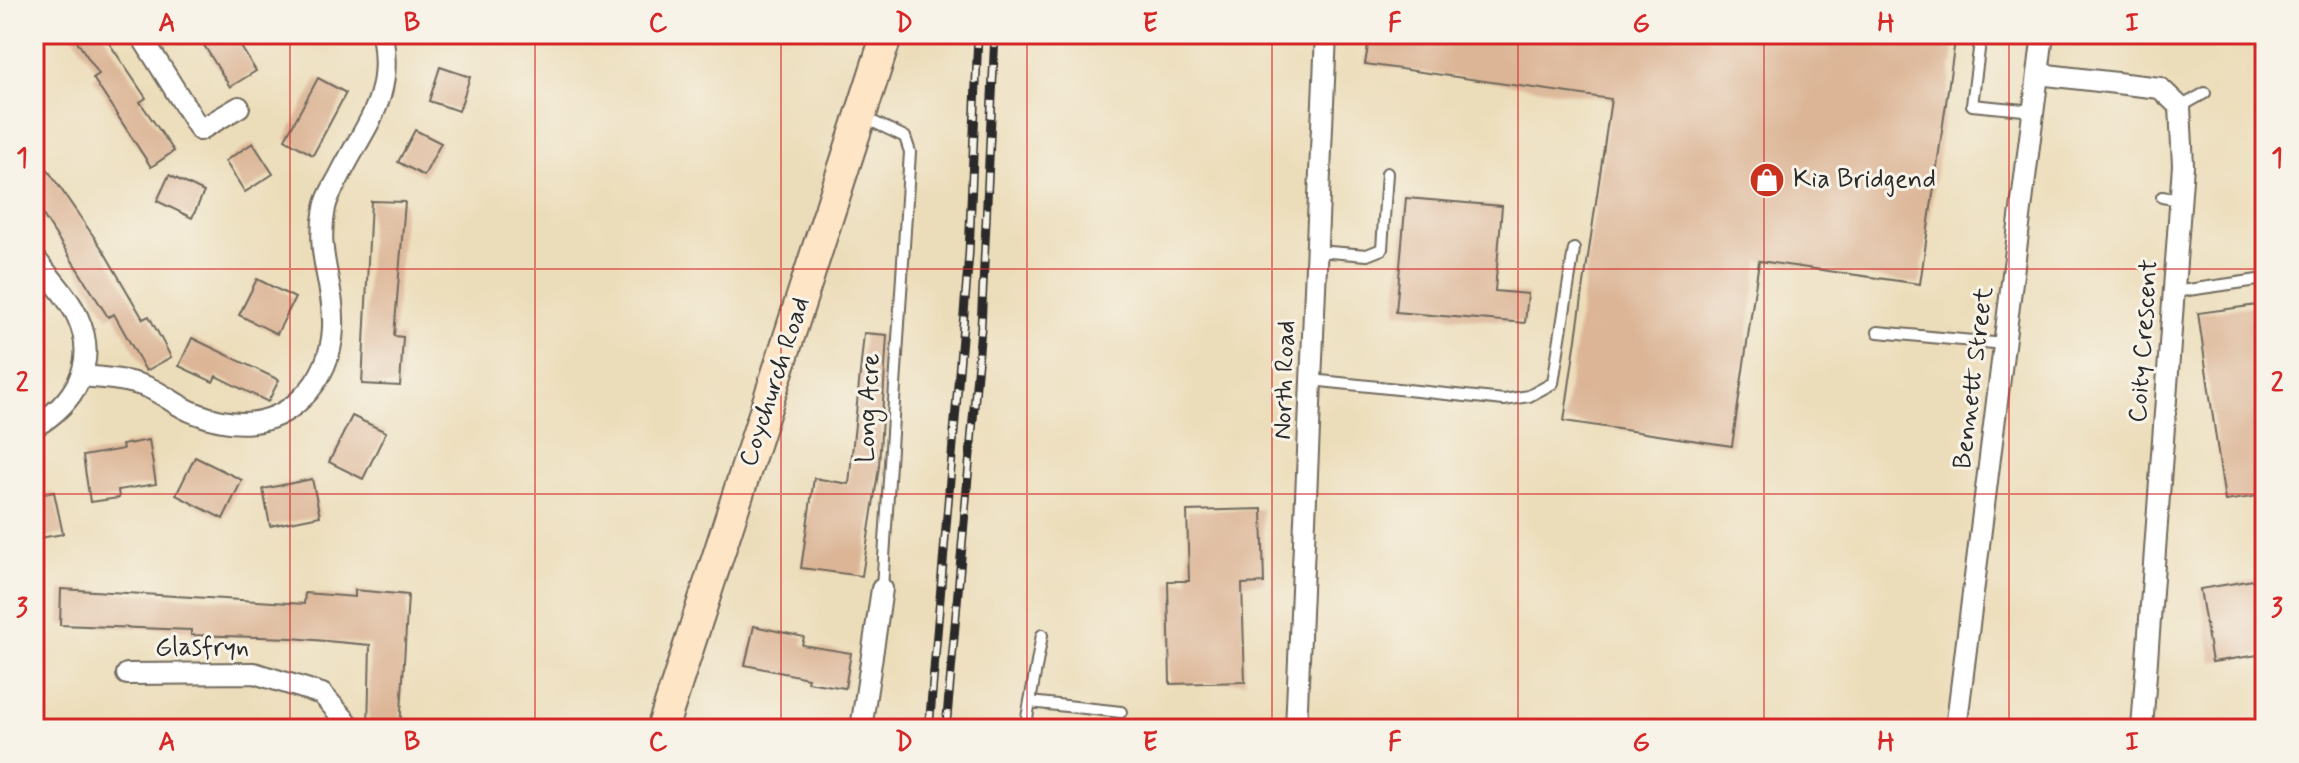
<svg xmlns="http://www.w3.org/2000/svg" width="2299" height="763" font-family="Mynerve,sans-serif">
  <style>
    .building { fill: #dcb596 }
    .lines { fill: none; stroke-linecap: round; stroke-linejoin: round }
    .service-casing { stroke: #6f695d; stroke-width: 14 }
    .minor-casing { stroke: #6f695d; stroke-width: 24 }
    .secondary-casing { stroke: #6f695d; stroke-width: 34 }
    .service { stroke: #fff; stroke-width: 10 }
    .minor { stroke: #fff; stroke-width: 20 }
    .secondary { stroke: #fde5c5; stroke-width: 30 }
    .rail-casing { stroke: #2b2b2b; stroke-width: 9 }
    .rail { stroke: #f7f3e8; stroke-width: 6; stroke-dasharray: 18; stroke-linecap: butt }
    .grid { fill: none; stroke: #d62828; stroke-width: 2; stroke-opacity: 0.55 }
    .labels { text-anchor: middle; dominant-baseline: central; stroke-width: 6; stroke-linejoin: round; paint-order: stroke }
    .poi-label { font-size: 26px; fill: #2b2b2b; stroke: #f7f3e8; text-anchor: start }
    .street-label { font-size: 26px; fill: #2b2b2b; stroke: #f7f3e8 }
    .neatline { fill: none; stroke: #d62828; stroke-width: 3 }
    .grid-label { font-size: 26px; text-anchor: middle; font-weight: bold; fill: #d62828 }
  </style>
  <rect width="100%" height="100%" fill="#f7f3e8"/>
  <filter id="ink" filterUnits="userSpaceOnUse"><feTurbulence type="fractalNoise" baseFrequency=".0125" numOctaves="2"/><feDisplacementMap in="SourceGraphic" scale="16" xChannelSelector="R" yChannelSelector="G"/><feConvolveMatrix kernelMatrix="1 2 1 2 8 2 1 2 1" color-interpolation-filters="sRGB"/></filter>
  <filter id="wash" filterUnits="userSpaceOnUse"><feTurbulence type="fractalNoise" baseFrequency=".006" numOctaves="4" result="noise"/><feDisplacementMap in="SourceGraphic" scale="32" xChannelSelector="R" yChannelSelector="G"/><feGaussianBlur stdDeviation="1.8" result="paint"/><feColorMatrix in="noise" values="0 0 0 0 0 0 0 0 0 0 0 0 0 0 0 0 0 1.4 0 .05"/><feComposite in="paint" operator="in"/></filter>
  <g filter="url(#wash)">
    <rect width="100%" height="100%" fill="#ecddba"/>
    <g id="blocks">
      <!-- building -->
      <g class="building">
        <path d="M72 34H103L146 98 140 102 174 151 151 167 93 78 99 74Z"/>
        <path d="M197 34H233L256 71 230 87Z"/>
        <path d="M1370 34H1956L1920 284 1759 261 1732 446 1564 421 1611 99 1365 64Z"/>
        <path d="M440 67 470 77 459 111 429 101Z"/>
        <path d="M318 78 346 93 313 155 285 139Z"/>
        <path d="M415 130 441 143 424 176 398 162Z"/>
        <path d="M253 143 273 174 245 192 225 161Z"/>
        <path d="M34 150 103 250 143 319 149 316 171 357 146 371 114 314 108 317 34 201Z"/>
        <path d="M169 175 204 192 192 218 157 201Z"/>
        <path d="M1406 198 1502 206 1495 291 1528 294 1525 323 1396 312Z"/>
        <path d="M371 201 405 202 394 336 403 337 400 386 362 384Z"/>
        <path d="M257 279 295 298 277 334 239 315Z"/>
        <path d="M2265 304V495L2225 501 2198 313Z"/>
        <path d="M864 333 887 335 879 467 862 576 801 568 814 478 849 484Z"/>
        <path d="M192 338 279 380 268 402 216 376 213 382 179 366Z"/>
        <path d="M352 416 386 432 363 479 329 462Z"/>
        <path d="M149 440 156 484 118 490 119 498 90 502 83 456 123 449 122 445Z"/>
        <path d="M195 457 242 480 223 519 176 495Z"/>
        <path d="M312 479 320 516 270 526 263 489Z"/>
        <path d="M54 492 63 534 34 539V496Z"/>
        <path d="M1262 509 1264 583 1242 584 1245 682 1170 684 1168 581H1189L1187 511Z"/>
        <path d="M2265 578V654L2212 662 2200 589Z"/>
        <path d="M61 589 304 604 305 593 355 597V590L408 595 400 729H368L370 645 292 638 191 635V630L60 625Z"/>
        <path d="M754 626 804 637 802 645 851 653 845 688 807 682 808 678 745 665Z"/>
      </g>
    </g>
  </g>
  <g filter="url(#ink)">
    <use href="#blocks" fill-opacity="0" stroke="#6f695d" stroke-width="2"/>
    <g class="lines">
      <defs>
        <g id="service">
          <path d="M1981 34 1972 105 2034 111"/>
          <path d="M2180 107 2205 93"/>
          <path d="M863 117 905 137 910 152 882 589"/>
          <path d="M2162 197 2180 200"/>
          <path d="M1317 251 1367 255 1382 249 1387 173"/>
          <path d="M2174 292 2265 279"/>
          <path d="M1878 332 2004 344"/>
          <path d="M1311 380 1504 400 1529 396 1553 383 1574 249"/>
          <path d="M1030 702 1121 712"/>
          <path d="M1025 729 1042 635"/>
        </g>
        <g id="minor">
          <path d="M140 34 200 130 239 107"/>
          <path d="M2038 74 2160 88 2180 107 2183 165 2142 729"/>
          <path d="M34 257C48 276 69 297 78 318 99 365 73 404 34 427"/>
          <path d="M81 376C103 378 126 379 147 387 164 394 178 407 195 413 233 428 272 428 302 398 321 380 332 354 333 328 335 284 315 256 325 208 327 196 335 185 340 175 366 123 394 98 382 34"/>
          <path d="M127 674 254 673 322 694 353 729"/>
          <path d="M861 729 882 589"/>
          <path d="M1296 729 1326 34"/>
          <path d="M1956 729 2043 34"/>
        </g>
        <path id="secondary" d="M662 729 887 34"/>
      </defs>
      <!-- service casing -->
      <use href="#service" class="service-casing"/>
      <!-- minor casing -->
      <use href="#minor" class="minor-casing"/>
      <!-- secondary casing -->
      <use href="#secondary" class="secondary-casing"/>
      <!-- service -->
      <use href="#service" class="service"/>
      <!-- minor -->
      <use href="#minor" class="minor"/>
      <!-- secondary -->
      <use href="#secondary" class="secondary"/>
      <defs>
        <g id="rail">
          <path d="M929 729 969 254 978 34"/>
          <path d="M946 729 981 328 995 34"/>
        </g>
      </defs>
      <!-- rail casing -->
      <use href="#rail" class="rail-casing"/>
      <!-- rail -->
      <use href="#rail" class="rail"/>
    </g>
  </g>
  <!-- grid -->
  <path class="grid" d="M290 34V729M535 34V729M781 34V729M1027 34V729M1272 34V729M1518 34V729M1764 34V729M2009 34V729M34 269H2265M34 494H2265"/>
  <!-- icons -->
  <defs>
    <symbol id="shop-disc" viewBox="-11 -11 22 22"><circle r="9.5" fill="#c8321e" stroke="#f7f3e8"/><path d="M-5-2.5h2.3a2.7 3.5 0 0 1 5.4 0H5L5.5 6h-11ZM-1.5-2.5h3a1.5 2.3 0 0 0-3 0Z" fill="#fff"/></symbol>
  </defs>
  <g fill-rule="evenodd">
    <use href="#shop-disc" x="1747" y="160" width="40" height="40"/>
  </g>
  <g class="labels">
    <!-- poi labels -->
    <g class="poi-label">
      <text x="1793" y="180">Kia Bridgend</text>
    </g>
    <!-- street labels -->
    <g class="street-label">
      <text transform="translate(2144 341) rotate(-86)">Coity Crescent</text>
      <text transform="translate(1974 378) rotate(-83)">Bennett Street</text>
      <text transform="translate(1285 380) rotate(-88)">North Road</text>
      <text transform="translate(775 382) rotate(-72)">Coychurch Road</text>
      <text transform="translate(869 408) rotate(-87)">Long Acre</text>
      <text x="202" y="648">Glasfryn</text>
    </g>
  </g>
  <!-- margin -->
  <rect width="2299" height="763" fill="none" stroke="#f7f3e8" stroke-width="88"/>
  <rect x="44" y="44" width="2211" height="675" class="neatline"/>
  <g class="grid-label">
    <text x="167" y="31">A</text>
    <text x="412" y="31">B</text>
    <text x="658" y="31">C</text>
    <text x="904" y="31">D</text>
    <text x="1150" y="31">E</text>
    <text x="1395" y="31">F</text>
    <text x="1641" y="31">G</text>
    <text x="1886" y="31">H</text>
    <text x="2132" y="31">I</text>
    <text x="22" y="166">1</text>
    <text x="2277" y="166">1</text>
    <text x="22" y="391">2</text>
    <text x="2277" y="391">2</text>
    <text x="22" y="616">3</text>
    <text x="2277" y="616">3</text>
    <text x="167" y="750">A</text>
    <text x="412" y="750">B</text>
    <text x="658" y="750">C</text>
    <text x="904" y="750">D</text>
    <text x="1150" y="750">E</text>
    <text x="1395" y="750">F</text>
    <text x="1641" y="750">G</text>
    <text x="1886" y="750">H</text>
    <text x="2132" y="750">I</text>
  </g>
</svg>
